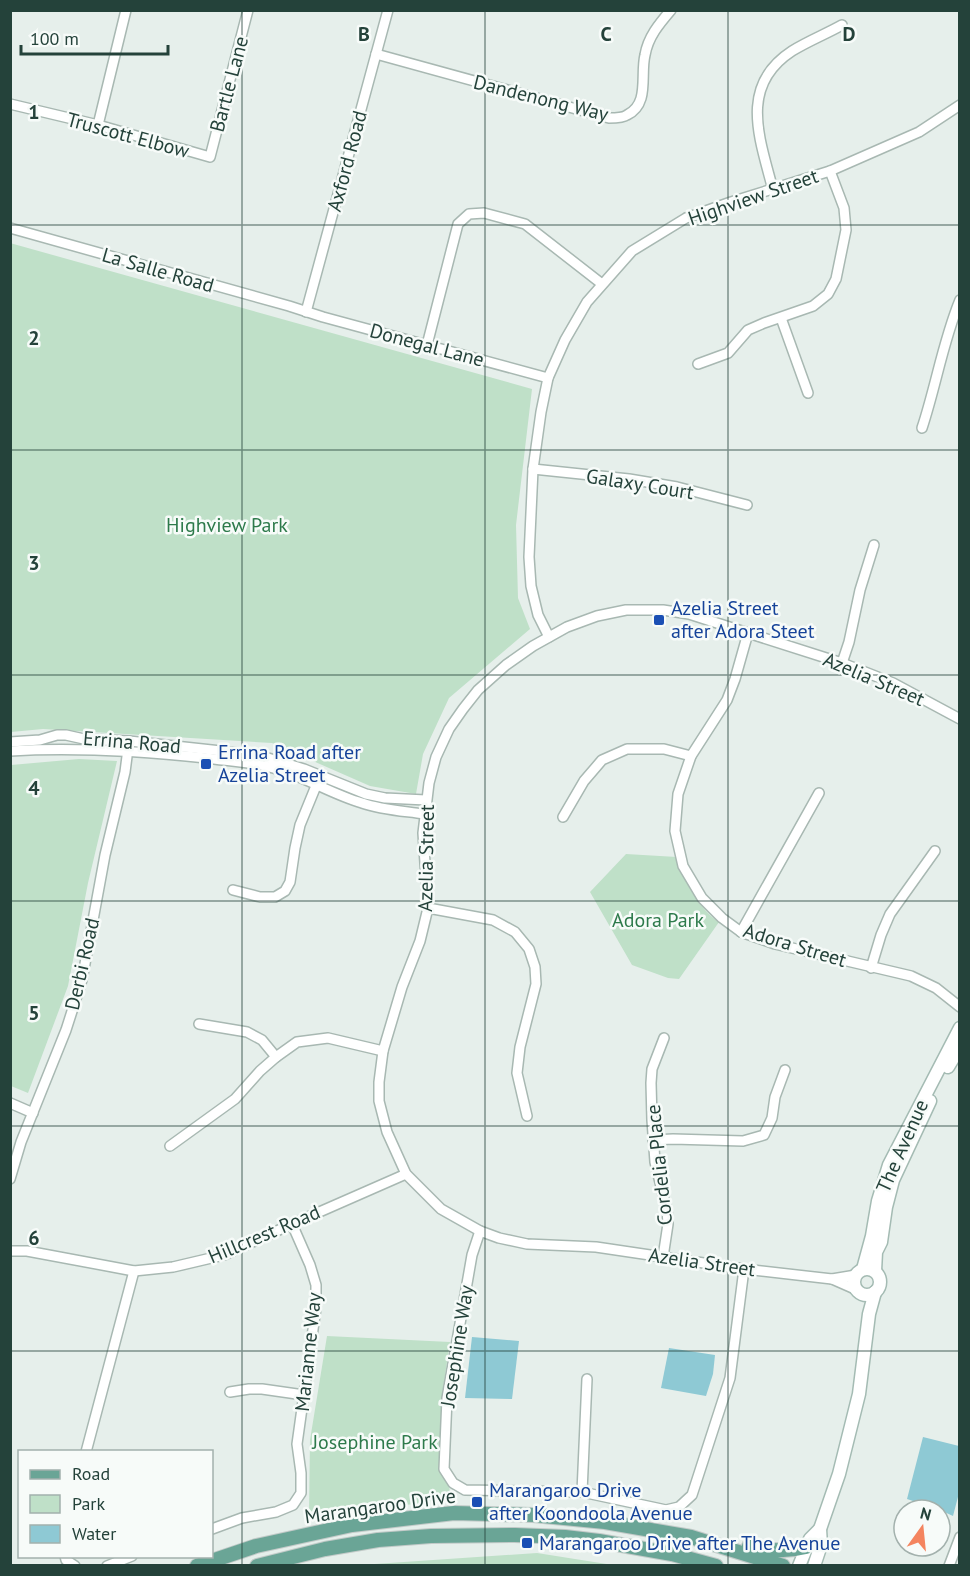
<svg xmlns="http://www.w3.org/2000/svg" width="970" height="1576" font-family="'PT Sans',sans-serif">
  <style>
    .green { fill: #bfe0c8 }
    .water { fill: #8ec9d4 }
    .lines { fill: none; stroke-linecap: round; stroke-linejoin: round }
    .street-casing { stroke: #a8b8b2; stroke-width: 12 }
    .secondary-casing { stroke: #a4bbb3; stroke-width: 15 }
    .primary-casing { stroke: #c2cac8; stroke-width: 16 }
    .street { stroke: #fff; stroke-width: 9 }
    .secondary { stroke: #fff; stroke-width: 12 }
    .primary { stroke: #6aa596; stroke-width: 14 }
    .grid { fill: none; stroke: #24423a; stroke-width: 1.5; stroke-opacity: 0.55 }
    .transit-dot { fill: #1a4fb4; stroke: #f7fbf9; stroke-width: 2 }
    .labels { text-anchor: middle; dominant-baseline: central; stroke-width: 5; stroke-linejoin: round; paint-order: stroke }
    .street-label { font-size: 20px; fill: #24423a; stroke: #f7fbf9 }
    .park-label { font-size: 20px; fill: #2d7a4b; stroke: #f7fbf9 }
    .transit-label { font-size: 20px; fill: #164399; stroke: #f7fbf9; text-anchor: start }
    .grid-label { font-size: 20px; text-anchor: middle; font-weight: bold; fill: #24423a; stroke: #f7fbf9; stroke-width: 5; stroke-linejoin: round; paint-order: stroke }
  </style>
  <rect width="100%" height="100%" fill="#e6efeb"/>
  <!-- green -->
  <g class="green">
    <path d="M10 243 532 389 516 525 518 598 530 629 449 698 423 754 416 794 370 786 272 743 43 729 11 732Z"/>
    <path d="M79 759 117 761 88 883 68 986 28 1093 11 1086V765Z"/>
    <path d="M626 854 677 857C681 878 701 911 719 922L679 979 668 978 632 965 590 892Z"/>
    <path d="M327 1336 450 1342 442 1395 439 1470 449 1486 451 1498 415 1504 309 1514 310 1440Z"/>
    <path d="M537 1553 613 1565H360Z"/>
  </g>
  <!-- water -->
  <g class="water">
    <path d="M472 1337 519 1341 512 1399 465 1398Z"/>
    <path d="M669 1348 715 1355 713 1374 706 1396 661 1388Z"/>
    <path d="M923 1437 959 1446V1493L953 1516 940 1510 907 1499Z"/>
  </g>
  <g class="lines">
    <defs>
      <g id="street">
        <path d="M376 54 609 118C614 118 623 118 627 115 650 104 640 75 645 55 648 37 659 24 671 10"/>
        <path d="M10 104 98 125 210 157 248 10"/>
        <path d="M98 125 126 10"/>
        <path d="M773 190C760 139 738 86 792 51 808 41 826 34 842 25"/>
        <path d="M10 228 289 306 323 317 548 378"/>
        <path d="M306 312 388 10"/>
        <path d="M781 318 808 393"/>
        <path d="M427 345 458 224 469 214 484 213 525 224 602 284"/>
        <path d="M698 364 728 353 748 330 764 323 813 306 828 294 836 279 846 230 844 208 830 171"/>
        <path d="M922 428C936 386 943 341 960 300"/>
        <path d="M533 469 629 479 677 487 747 505"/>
        <path d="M748 633 735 679 727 700 691 756 678 794 675 831 683 866 702 898 722 918 741 932 775 944 911 976 936 988 960 1007"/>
        <path d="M549 637 538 615 531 586 529 557 533 469 541 412 548 378 565 340 587 302 632 251 686 218 731 202 830 171 919 132 960 105"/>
        <path d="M842 663 849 642 860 590 874 545"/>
        <path d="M10 742 40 740 57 735H66L84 739 129 741 258 755 304 769 366 794 385 798 426 800"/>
        <path d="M10 751C76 747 140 751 206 758 228 761 251 762 273 768 304 776 331 794 362 803 382 810 404 811 424 814"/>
        <path d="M563 817 584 781 602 760 627 749H664L691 756"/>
        <path d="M233 890 260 897H275L285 891 290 882 295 848 300 825 318 781"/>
        <path d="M428 908 493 920 515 932 529 949 535 967 536 984 520 1047 517 1073 527 1116"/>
        <path d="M741 932 819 793"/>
        <path d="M871 968 881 935 890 914 935 851"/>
        <path d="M199 1024 247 1032 262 1040 276 1057"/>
        <path d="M10 1103 33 1113"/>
        <path d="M653 1140 673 1139 743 1141 764 1135 772 1118 775 1097 785 1070"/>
        <path d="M170 1146 235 1099 260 1071 276 1057 297 1042 328 1038 383 1051"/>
        <path d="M10 1179 21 1142 66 1030 82 980 105 855 125 772 129 741"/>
        <path d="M480 1231 472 1255 447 1398 444 1469 453 1483 465 1490 582 1492 666 1510 679 1507 692 1495 730 1378 744 1269"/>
        <path d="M10 1251H27L134 1271 173 1267 224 1255 292 1224 406 1174"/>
        <path d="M663 1257 668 1224 667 1211 655 1162 652 1120 651 1083 652 1069 664 1038"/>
        <path d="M856 1275 832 1279 744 1269 596 1247 527 1244 499 1238 480 1231 441 1209 406 1174 387 1132 379 1101V1082L383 1051 402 987 420 941 428 908 423 833 429 783 436 757 449 729 463 709 478 690 506 665 533 646 567 627 597 616 626 610H663L689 614 748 633 842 663 893 683 960 719"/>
        <path d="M832 1279 857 1290"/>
        <path d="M230 1392 249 1389H262L304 1395"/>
        <path d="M86 1452 134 1271"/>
        <path d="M582 1492 587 1379"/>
        <path d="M212 1529 242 1518 276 1512 293 1505 301 1493V1473L297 1444 316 1308V1285L310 1265 292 1224"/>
        <path d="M65 1556 66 1560 75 1566"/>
        <path d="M107 1566 132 1556"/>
        <path d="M949 1566 960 1537"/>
      </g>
      <g id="secondary">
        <path d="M948 1067 960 1047"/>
        <circle cx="867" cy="1282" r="13"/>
        <path d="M863 1269 872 1236 878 1201 889 1165 960 1028"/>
        <path d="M875 1271 876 1252 881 1242 886 1207 893 1180 930 1101"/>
        <path d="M799 1566 810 1539 820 1529"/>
        <path d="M814 1566 821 1545 820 1529 839 1474 859 1394 869 1314 875 1292"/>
      </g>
      <g id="primary">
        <path d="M749 1546C768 1551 786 1552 806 1547"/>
        <path d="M197 1566 256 1546 352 1525 454 1513 533 1515 605 1522 691 1537 783 1566"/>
        <path d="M257 1566 325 1549 378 1540 431 1536 515 1535 565 1537 599 1541 672 1554 716 1566"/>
      </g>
    </defs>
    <!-- street casing -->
    <use href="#street" class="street-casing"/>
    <!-- secondary casing -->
    <use href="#secondary" class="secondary-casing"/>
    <!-- primary casing -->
    <use href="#primary" class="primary-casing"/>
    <!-- street -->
    <use href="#street" class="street"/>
    <!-- secondary -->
    <use href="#secondary" class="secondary"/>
    <!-- primary -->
    <use href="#primary" class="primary"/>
  </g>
  <!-- grid -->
  <path class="grid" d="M242 10V1566M485 10V1566M728 10V1566M10 225H960M10 450H960M10 675H960M10 901H960M10 1126H960M10 1351H960"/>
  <!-- markers -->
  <g class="transit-dot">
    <rect x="653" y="614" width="12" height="12" rx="3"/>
    <rect x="200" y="758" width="12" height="12" rx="3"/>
    <rect x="471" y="1496" width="12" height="12" rx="3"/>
    <rect x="521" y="1537" width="12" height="12" rx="3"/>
  </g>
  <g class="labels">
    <!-- street labels -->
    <g class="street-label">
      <text transform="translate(229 84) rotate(-75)">Bartle Lane</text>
      <text transform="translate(541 98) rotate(14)">Dandenong Way</text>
      <text transform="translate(128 135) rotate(15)">Truscott Elbow</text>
      <text transform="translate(347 161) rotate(-75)">Axford Road</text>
      <text transform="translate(753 197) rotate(-19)">Highview Street</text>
      <text transform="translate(158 270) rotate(16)">La Salle Road</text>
      <text transform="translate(427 345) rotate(15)">Donegal Lane</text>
      <text transform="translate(640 484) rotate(9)">Galaxy Court</text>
      <text transform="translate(874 679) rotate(23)">Azelia Street</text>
      <text transform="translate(132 742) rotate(5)">Errina Road</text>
      <text transform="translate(426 858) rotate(-89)">Azelia Street</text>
      <text transform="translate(795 945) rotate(17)">Adora Street</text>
      <text transform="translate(82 964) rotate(-77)">Derbi Road</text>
      <text transform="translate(902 1146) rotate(-66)">The Avenue</text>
      <text transform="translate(659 1165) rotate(-96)">Cordelia Place</text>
      <text transform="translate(264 1234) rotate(-23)">Hillcrest Road</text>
      <text transform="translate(702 1262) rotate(8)">Azelia Street</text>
      <text transform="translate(457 1346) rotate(-81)">Josephine Way</text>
      <text transform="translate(308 1352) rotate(-84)">Marianne Way</text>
      <text transform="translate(380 1506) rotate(-8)">Marangaroo Drive</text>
    </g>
    <!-- park labels -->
    <g class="park-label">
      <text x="227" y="525">Highview Park</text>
      <text x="658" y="920">Adora Park</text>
      <text x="375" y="1442">Josephine Park</text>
    </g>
    <!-- transit labels -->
    <g class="transit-label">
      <text x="671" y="608">Azelia Street<tspan x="671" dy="23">after Adora Steet</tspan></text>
      <text x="218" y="752">Errina Road after<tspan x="218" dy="23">Azelia Street</tspan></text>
      <text x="489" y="1490">Marangaroo Drive<tspan x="489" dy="23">after Koondoola Avenue</tspan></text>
      <text x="539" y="1543">Marangaroo Drive after The Avenue</text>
    </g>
  </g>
  <g class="grid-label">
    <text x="364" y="41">B</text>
    <text x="606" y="41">C</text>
    <text x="849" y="41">D</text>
    <text x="34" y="119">1</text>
    <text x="34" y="345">2</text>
    <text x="34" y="570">3</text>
    <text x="34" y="795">4</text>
    <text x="34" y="1020">5</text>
    <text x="34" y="1245">6</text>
  </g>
  <!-- border -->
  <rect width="970" height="1576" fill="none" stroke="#24423a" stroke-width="24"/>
  <!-- legend -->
  <rect x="18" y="1450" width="195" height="108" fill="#f7fbf9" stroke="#a3b1ad" stroke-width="1.5"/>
  <rect x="30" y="1470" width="30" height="9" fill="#6aa596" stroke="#a3b1ad" stroke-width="1.5"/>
  <text x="72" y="1480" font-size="18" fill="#24423a">Road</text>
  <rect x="30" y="1495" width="30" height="18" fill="#bfe0c8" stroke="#a3b1ad" stroke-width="1.5"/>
  <text x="72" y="1510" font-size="18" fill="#24423a">Park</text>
  <rect x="30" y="1525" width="30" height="18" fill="#8ec9d4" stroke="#a3b1ad" stroke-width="1.5"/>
  <text x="72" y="1540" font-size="18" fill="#24423a">Water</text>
  <!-- north arrow -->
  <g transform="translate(922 1528) rotate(15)"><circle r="28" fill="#f7fbf9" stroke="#a3b1ad" stroke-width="1.5"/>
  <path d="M0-4.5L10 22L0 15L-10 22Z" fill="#f4845f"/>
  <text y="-9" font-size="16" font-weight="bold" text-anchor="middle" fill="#24423a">N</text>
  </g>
  <!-- scale -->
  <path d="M21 45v9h147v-9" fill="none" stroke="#24423a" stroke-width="3"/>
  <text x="30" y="45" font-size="18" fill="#24423a" stroke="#f7fbf9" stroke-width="4.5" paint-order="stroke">100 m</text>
</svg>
